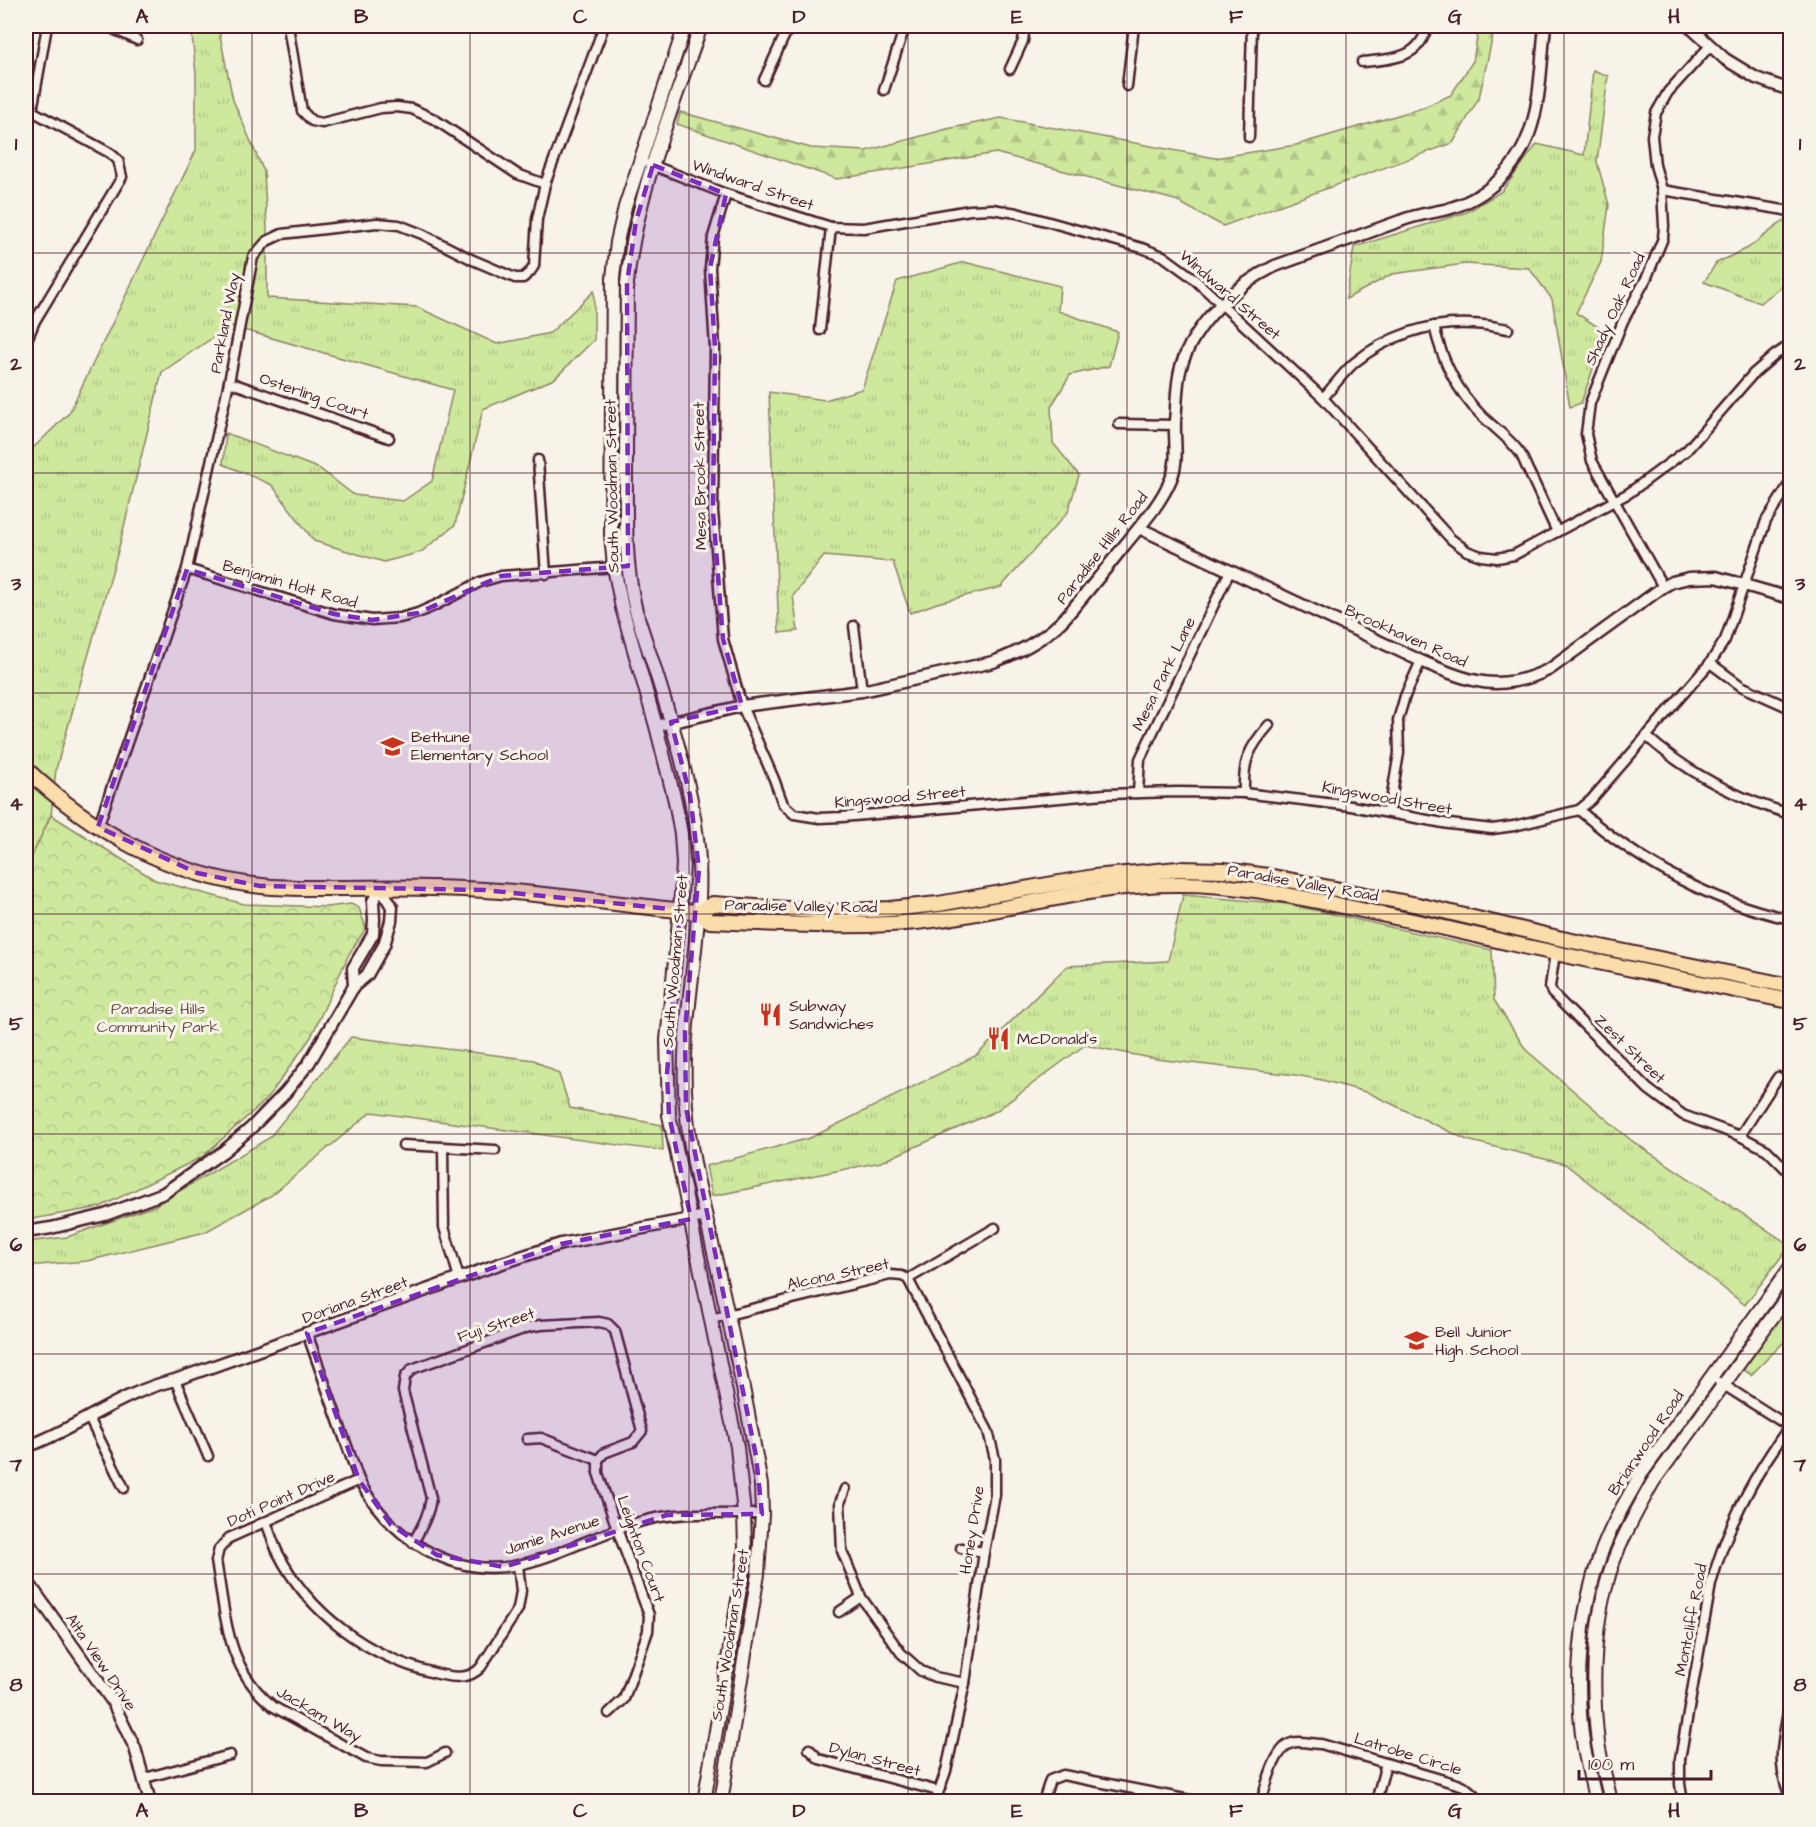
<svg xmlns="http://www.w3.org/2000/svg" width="1816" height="1827" font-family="'Architects Daughter',sans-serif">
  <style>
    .grass { fill: url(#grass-tufts); stroke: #8c8464; stroke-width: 1.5 }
    .forest { fill: url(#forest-firs); stroke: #8c8464; stroke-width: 1.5 }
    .park { fill: url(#park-crowns); stroke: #8c8464; stroke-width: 1.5 }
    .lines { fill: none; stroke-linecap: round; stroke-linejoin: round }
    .minor-casing { stroke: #4a1f2b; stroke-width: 13 }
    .tertiary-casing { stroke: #4a1f2b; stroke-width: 15 }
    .secondary-casing { stroke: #4a1f2b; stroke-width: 16 }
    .primary-casing { stroke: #4a1f2b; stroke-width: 18 }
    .minor { stroke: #f7f3e8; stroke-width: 8 }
    .tertiary { stroke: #f7f3e8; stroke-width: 10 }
    .secondary { stroke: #f7f3e8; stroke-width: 12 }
    .primary { stroke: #faddab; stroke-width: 14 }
    .marked { fill: #7b2cbf; fill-opacity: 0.2; stroke: #7b2cbf; stroke-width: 4.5; stroke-dasharray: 12 8; stroke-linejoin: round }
    .grid { fill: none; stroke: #4a1f2b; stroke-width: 1.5; stroke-opacity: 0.55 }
    .labels { text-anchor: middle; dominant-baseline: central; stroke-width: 6; stroke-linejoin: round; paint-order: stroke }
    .street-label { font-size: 16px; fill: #4a1f2b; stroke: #f7f3e8 }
    .poi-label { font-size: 16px; fill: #4a1f2b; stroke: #f7f3e8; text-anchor: start }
    .park-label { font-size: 16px; fill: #6b5148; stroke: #f7f3e8 }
    .neatline { fill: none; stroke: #4a1f2b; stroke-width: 2 }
    .grid-label { font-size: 20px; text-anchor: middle; font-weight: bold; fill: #4a1f2b }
  </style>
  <defs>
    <pattern id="grass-tufts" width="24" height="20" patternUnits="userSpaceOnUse" patternTransform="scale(1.5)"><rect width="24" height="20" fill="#cee89e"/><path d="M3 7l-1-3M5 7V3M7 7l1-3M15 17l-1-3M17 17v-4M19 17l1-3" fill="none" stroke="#b2c788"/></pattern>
    <pattern id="forest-firs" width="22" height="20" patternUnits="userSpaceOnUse" patternTransform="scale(1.5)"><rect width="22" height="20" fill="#cee89e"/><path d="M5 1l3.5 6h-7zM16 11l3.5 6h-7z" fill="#b2c788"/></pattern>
    <pattern id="park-crowns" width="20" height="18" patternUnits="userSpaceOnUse" patternTransform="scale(1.5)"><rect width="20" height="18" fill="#cee89e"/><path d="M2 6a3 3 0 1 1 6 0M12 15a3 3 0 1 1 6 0" fill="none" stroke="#b2c788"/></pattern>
  </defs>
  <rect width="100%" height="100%" fill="#f7f3e8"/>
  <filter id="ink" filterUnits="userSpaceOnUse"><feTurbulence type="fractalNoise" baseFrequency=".0167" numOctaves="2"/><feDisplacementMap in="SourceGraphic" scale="12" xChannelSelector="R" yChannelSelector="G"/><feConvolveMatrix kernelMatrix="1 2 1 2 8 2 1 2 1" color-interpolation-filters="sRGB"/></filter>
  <g filter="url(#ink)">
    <!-- grass -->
    <g class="grass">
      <path d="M191 26H218L233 100 264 172 267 228V298L417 307 497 344 550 333 594 291V340L554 379 483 409 455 525 421 552 384 562 314 541 272 485 223 464 226 433 320 469 354 495 403 501 432 481 453 390 230 326 162 372 118 551 56 769 51 815 26 869V582L32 572 26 541V455L69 413 196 150V74Z"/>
      <path d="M1593 70 1608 76 1597 162 1609 205 1601 262 1576 313 1606 332 1581 403 1570 407 1552 299 1529 268 1465 264 1392 274 1346 299 1354 247 1467 212 1502 191 1537 144 1584 155Z"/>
      <path d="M1790 216V281L1760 303 1704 282 1716 263 1748 248Z"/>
      <path d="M964 262 1060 286 1058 311 1118 332 1109 366 1070 375 1051 407 1053 443 1079 475 1068 512 1001 587 937 603 910 613 893 562 824 556 793 596 798 631 779 633 769 392 825 400 862 389 897 281Z"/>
      <path d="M1183 895 1288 904 1492 950 1494 1000 1526 1050 1632 1141 1790 1245 1745 1305 1565 1164 1467 1140 1369 1093 1322 1080 1295 1075 1156 1059 1085 1045 996 1111 881 1162 712 1196 706 1166 810 1138 977 1055 1067 966 1168 961Z"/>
      <path d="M351 1037 534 1060 559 1074 570 1108 662 1125 663 1151 371 1112 272 1195 205 1232 87 1261 26 1266V1242L67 1237 154 1206 269 1138Z"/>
      <path d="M1790 1304V1336L1751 1375 1743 1369Z"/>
    </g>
    <!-- forest -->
    <path class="forest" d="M1479 26H1495L1479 98 1453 143 1223 226 1175 200 996 153 837 179 677 124 680 112 811 148 866 151 947 129 1001 118 1215 158 1296 145 1422 108 1451 95 1473 61Z"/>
    <!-- park -->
    <path class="park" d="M51 815 155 880 244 904 327 907 351 904 359 908 366 928 349 954 311 1037 267 1099 202 1157 100 1207 26 1220V869Z"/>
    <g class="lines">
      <defs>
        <g id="minor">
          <path d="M107 26 137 40"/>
          <path d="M288 26 302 111 312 121 322 123 381 108 397 107 412 109 434 119 517 174 545 184"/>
          <path d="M1362 62C1390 59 1420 60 1427 26"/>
          <path d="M1010 69 1023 41 1025 26"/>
          <path d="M764 80 789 26"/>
          <path d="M1127 86 1134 26"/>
          <path d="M884 90 905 26"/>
          <path d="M26 125 32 111 47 26"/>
          <path d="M1249 137 1252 26"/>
          <path d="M649 164 726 194 831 227 864 228 970 210 992 209 1017 213 1142 248 1163 256 1192 277 1323 398 1451 539 1467 551 1481 556 1497 558 1514 555 1629 493 1687 450 1753 374 1775 355 1790 345"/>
          <path d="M1662 190 1790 211"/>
          <path d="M726 194 713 237 710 268 715 348 713 511 723 639 742 706 774 779 783 804 794 814 819 818 842 817 1105 794 1178 792 1244 793 1351 806 1449 824 1492 829 1514 826 1579 810 1591 800 1710 663 1725 640 1766 521 1790 483"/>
          <path d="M1434 326C1442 360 1456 390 1480 414 1493 427 1509 438 1520 453 1523 458 1525 464 1528 470 1538 490 1547 511 1557 532"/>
          <path d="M820 330 831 227"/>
          <path d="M26 342 35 321 122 177 118 160 110 153 32 111"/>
          <path d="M229 382 389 438"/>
          <path d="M1323 398C1333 387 1343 373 1354 363 1387 336 1428 322 1471 324 1483 324 1496 327 1508 329"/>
          <path d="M1119 424 1175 425"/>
          <path d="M538 460 546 574"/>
          <path d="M187 569 334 614 372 620 400 618 418 613 434 606 480 582 501 576 628 566"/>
          <path d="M1663 587 1592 461 1586 434 1590 403 1623 321 1647 277 1663 238 1664 226 1662 190 1655 165 1652 136 1656 113 1668 92 1710 46"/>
          <path d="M854 626 862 691"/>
          <path d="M1710 663 1741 686 1790 708"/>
          <path d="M1646 736C1689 774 1735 798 1790 814"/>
          <path d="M1138 793 1140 759 1230 571"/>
          <path d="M1244 793C1243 761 1248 749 1269 725"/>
          <path d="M1579 810C1640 863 1711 902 1790 919"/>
          <path d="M1389 812 1399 753 1398 720 1405 696 1421 661"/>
          <path d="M98 827 187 569 229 382 253 257 267 241 282 234 377 223 399 225 422 234 473 260 515 278H523L530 272 534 266 537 219 545 184 604 26"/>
          <path d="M1555 953 1550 987 1552 993 1648 1089 1683 1115 1740 1136 1767 1150 1790 1173"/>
          <path d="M1740 1136 1778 1077"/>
          <path d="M403 1145 443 1147"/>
          <path d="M459 1278 444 1227 443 1147 495 1150"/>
          <path d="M908 1279 988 1431 995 1459V1495L984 1552 965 1683 946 1771 935 1802"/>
          <path d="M908 1279 995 1228"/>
          <path d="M711 1319 890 1275 902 1276 908 1279"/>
          <path d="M307 1333 359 1480C389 1537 451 1579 518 1565 561 1556 600 1532 643 1521 682 1510 722 1515 762 1514"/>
          <path d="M175 1380 208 1456"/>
          <path d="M1719 1382 1790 1427"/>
          <path d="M89 1418 124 1488"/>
          <path d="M527 1439 541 1438 598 1460"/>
          <path d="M598 1460V1473L617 1529 649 1615 648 1631 624 1699 609 1713"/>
          <path d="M359 1480 229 1538 219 1549 216 1561C226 1616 226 1670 274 1707L366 1758 381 1761 427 1762 445 1753"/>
          <path d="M845 1489 840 1503 842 1551 861 1597 901 1653 921 1671 935 1677 965 1683"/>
          <path d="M266 1522C270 1532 273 1543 278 1553 309 1614 367 1656 434 1673 450 1677 469 1681 481 1667L518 1609 521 1591 518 1565"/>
          <path d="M413 1543C421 1528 429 1515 431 1498L403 1391 405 1377 412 1369 529 1327 541 1325 599 1322 608 1324 615 1331 642 1431 633 1442 604 1453 598 1460"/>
          <path d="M961 1548 984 1552"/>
          <path d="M839 1612 861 1597"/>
          <path d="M1790 1702C1784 1736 1775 1763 1790 1796"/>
          <path d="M809 1749 819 1759 938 1791"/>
          <path d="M145 1778 230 1755"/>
          <path d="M1043 1802 1050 1780 1063 1775 1200 1802"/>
          <path d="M1261 1802C1266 1786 1275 1747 1292 1743 1300 1740 1312 1744 1321 1744L1464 1786 1483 1802"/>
          <path d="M1376 1802 1386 1763"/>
          <path d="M1683 1802 1680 1784V1759L1711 1584C1727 1526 1754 1474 1790 1426"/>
        </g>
        <g id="tertiary">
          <path d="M1689 26 1725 59 1756 78 1790 90"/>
          <path d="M1139 528 1421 661C1470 682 1499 694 1550 669L1663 587 1672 582 1689 578 1716 577 1790 598"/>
          <path d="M656 726 742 706 862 691 993 662C1020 652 1043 640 1063 620 1084 596 1104 571 1124 546 1141 525 1160 505 1171 479 1179 461 1174 441 1175 421 1177 403 1176 384 1181 367 1194 323 1236 285 1275 266 1316 251 1358 236 1400 221 1417 214 1432 213 1448 209 1486 198 1516 170 1529 134 1541 102 1541 60 1545 26"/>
          <path d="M354 986 353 968 373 934 374 920 373 901 381 888"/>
          <path d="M26 1232 51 1228 105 1215 164 1193 224 1151 251 1128 285 1093 309 1063 354 986 367 975 384 945 391 921 392 907 381 888"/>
          <path d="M26 1447C77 1429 121 1392 175 1380L502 1263 561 1244 706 1216"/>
          <path d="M26 1579 112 1701 135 1748 150 1802"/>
        </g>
        <g id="secondary">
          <path d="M685 26 625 207 617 242 613 278 611 534 614 567 622 608 656 726 675 801 681 834 683 864 680 910 667 1040 669 1115 737 1447 744 1514 745 1547 742 1576 704 1802"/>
          <path d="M701 26C672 110 636 194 627 283 627 342 626 402 626 461 626 509 624 560 635 607 640 625 646 642 652 660 670 718 690 777 697 838 708 926 678 1016 686 1106 690 1157 704 1207 715 1257 732 1332 748 1408 761 1485L762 1514 758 1574 721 1802"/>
          <path d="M1596 1802C1592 1784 1587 1766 1584 1748 1574 1687 1579 1615 1600 1556 1610 1527 1626 1501 1641 1474L1790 1268"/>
          <path d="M1611 1802C1607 1782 1601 1762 1598 1743 1591 1683 1593 1618 1614 1560 1624 1533 1639 1507 1653 1482L1790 1293"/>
        </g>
        <g id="primary">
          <path d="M26 769C90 830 172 877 262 886 289 889 316 888 344 888 391 887 438 887 485 890 556 894 627 906 698 912L710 921C787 924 864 930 941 919 1019 908 1102 883 1180 884 1232 884 1282 894 1333 904 1392 916 1451 929 1510 943 1603 964 1697 982 1790 1001"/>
          <path d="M698 912 713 904 831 912 889 909 938 904 1094 877 1178 869 1224 870 1268 876 1418 905 1558 938 1790 986"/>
        </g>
      </defs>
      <!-- minor casing -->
      <use href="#minor" class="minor-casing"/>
      <!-- tertiary casing -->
      <use href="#tertiary" class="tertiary-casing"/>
      <!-- secondary casing -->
      <use href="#secondary" class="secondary-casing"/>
      <!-- primary casing -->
      <use href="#primary" class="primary-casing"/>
      <!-- minor -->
      <use href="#minor" class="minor"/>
      <!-- tertiary -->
      <use href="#tertiary" class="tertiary"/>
      <!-- secondary -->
      <use href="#secondary" class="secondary"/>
      <!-- primary -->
      <use href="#primary" class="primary"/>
    </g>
  </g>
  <!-- marked area -->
  <path class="marked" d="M653 165 726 194 710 268 715 348 713 511 723 639 742 706 671 722 690 795 699 869 685 1031 686 1108 756 1456 762 1514 667 1515 504 1567 437 1555 391 1525 359 1480 307 1333 561 1244 691 1219 669 1115 667 1074 680 910 485 890 260 886 197 873 98 827 187 569 334 614 372 620 418 613 501 576 628 566 627 283 636 221Z"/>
  <!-- grid -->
  <path class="grid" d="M252 26V1802M470 26V1802M689 26V1802M908 26V1802M1127 26V1802M1346 26V1802M1564 26V1802M26 253H1790M26 473H1790M26 693H1790M26 914H1790M26 1134H1790M26 1354H1790M26 1574H1790"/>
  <!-- icons -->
  <defs>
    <symbol id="school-bare" viewBox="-9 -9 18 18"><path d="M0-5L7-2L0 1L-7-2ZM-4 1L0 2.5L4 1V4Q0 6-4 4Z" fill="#c8321e" stroke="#f7f3e8" stroke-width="2.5" paint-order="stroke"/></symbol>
    <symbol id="restaurant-bare" viewBox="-9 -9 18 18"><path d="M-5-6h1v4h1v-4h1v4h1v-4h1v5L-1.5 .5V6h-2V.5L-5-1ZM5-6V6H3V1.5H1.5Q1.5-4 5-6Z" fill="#c8321e" stroke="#f7f3e8" stroke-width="2.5" paint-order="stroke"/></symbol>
  </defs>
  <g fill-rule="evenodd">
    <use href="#school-bare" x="376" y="730" width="33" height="33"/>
    <use href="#restaurant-bare" x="754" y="998" width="33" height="33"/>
    <use href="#restaurant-bare" x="982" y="1022" width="33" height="33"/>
    <use href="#school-bare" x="1400" y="1324" width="33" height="33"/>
  </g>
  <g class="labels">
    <!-- street labels -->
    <g class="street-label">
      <text transform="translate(753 185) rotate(19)">Windward Street</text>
      <text transform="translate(1230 295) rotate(41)">Windward Street</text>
      <text transform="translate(1615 309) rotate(-65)">Shady Oak Road</text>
      <text transform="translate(225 323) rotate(-79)">Parkland Way</text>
      <text transform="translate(314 396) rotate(19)">Osterling Court</text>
      <text transform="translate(700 476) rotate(-91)">Mesa Brook Street</text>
      <text transform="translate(612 486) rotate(-91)">South Woodman Street</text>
      <text transform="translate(1102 548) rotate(-52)">Paradise Hills Road</text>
      <text transform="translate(290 584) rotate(16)">Benjamin Holt Road</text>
      <text transform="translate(1406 636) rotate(24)">Brookhaven Road</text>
      <text transform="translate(1164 674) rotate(-64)">Mesa Park Lane</text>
      <text transform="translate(900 797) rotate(-5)">Kingswood Street</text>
      <text transform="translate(1387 798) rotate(10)">Kingswood Street</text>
      <text transform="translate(1303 883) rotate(10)">Paradise Valley Road</text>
      <text transform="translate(801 906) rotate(1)">Paradise Valley Road</text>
      <text transform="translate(675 961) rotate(-85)">South Woodman Street</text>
      <text transform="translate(1630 1049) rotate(44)">Zest Street</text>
      <text transform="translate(838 1274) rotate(-12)">Alcona Street</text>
      <text transform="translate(355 1300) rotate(-20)">Doriana Street</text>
      <text transform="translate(496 1325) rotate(-18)">Fuji Street</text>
      <text transform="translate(1646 1443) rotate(-56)">Briarwood Road</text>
      <text transform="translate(281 1499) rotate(-24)">Doti Point Drive</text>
      <text transform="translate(972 1530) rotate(-81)">Honey Drive</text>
      <text transform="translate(552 1535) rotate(-18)">Jamie Avenue</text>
      <text transform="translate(641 1549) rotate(70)">Leighton Court</text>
      <text transform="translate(1691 1620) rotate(-79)">Montcliff Road</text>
      <text transform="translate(730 1635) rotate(-81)">South Woodman Street</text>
      <text transform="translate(101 1662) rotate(56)">Alta View Drive</text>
      <text transform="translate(319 1714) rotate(30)">Jackam Way</text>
      <text transform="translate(1408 1754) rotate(17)">Latrobe Circle</text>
      <text transform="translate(875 1759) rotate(15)">Dylan Street</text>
    </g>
    <!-- poi labels -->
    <g class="poi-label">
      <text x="411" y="737">Bethune<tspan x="411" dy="18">Elementary School</tspan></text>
      <text x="789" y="1006">Subway<tspan x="789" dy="18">Sandwiches</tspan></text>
      <text x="1017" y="1039">McDonald's</text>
      <text x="1435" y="1332">Bell Junior<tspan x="1435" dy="18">High School</tspan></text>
    </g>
    <!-- park labels -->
    <g class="park-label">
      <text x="158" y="1009">Paradise Hills<tspan x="158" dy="18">Community Park</tspan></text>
    </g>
  </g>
  <!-- margin -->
  <rect width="1816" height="1827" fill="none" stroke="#f7f3e8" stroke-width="66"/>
  <!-- scale -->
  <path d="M1579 1770v9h132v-9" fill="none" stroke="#4a1f2b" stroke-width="3"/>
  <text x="1588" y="1770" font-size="18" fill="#4a1f2b" stroke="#f7f3e8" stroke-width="4.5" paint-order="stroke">100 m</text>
  <rect x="33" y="33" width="1750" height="1761" class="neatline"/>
  <g class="grid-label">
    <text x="142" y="23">A</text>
    <text x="361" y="23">B</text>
    <text x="580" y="23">C</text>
    <text x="799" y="23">D</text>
    <text x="1017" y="23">E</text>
    <text x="1236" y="23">F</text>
    <text x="1455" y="23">G</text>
    <text x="1674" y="23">H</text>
    <text x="16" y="150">1</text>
    <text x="1800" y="150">1</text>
    <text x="16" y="370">2</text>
    <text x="1800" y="370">2</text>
    <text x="16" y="590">3</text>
    <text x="1800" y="590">3</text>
    <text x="16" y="810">4</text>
    <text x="1800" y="810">4</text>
    <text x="16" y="1030">5</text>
    <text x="1800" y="1030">5</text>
    <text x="16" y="1251">6</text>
    <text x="1800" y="1251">6</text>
    <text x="16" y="1471">7</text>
    <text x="1800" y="1471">7</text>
    <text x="16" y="1691">8</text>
    <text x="1800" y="1691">8</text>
    <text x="142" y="1817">A</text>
    <text x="361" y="1817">B</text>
    <text x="580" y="1817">C</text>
    <text x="799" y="1817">D</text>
    <text x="1017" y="1817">E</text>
    <text x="1236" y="1817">F</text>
    <text x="1455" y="1817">G</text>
    <text x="1674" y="1817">H</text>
  </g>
</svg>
